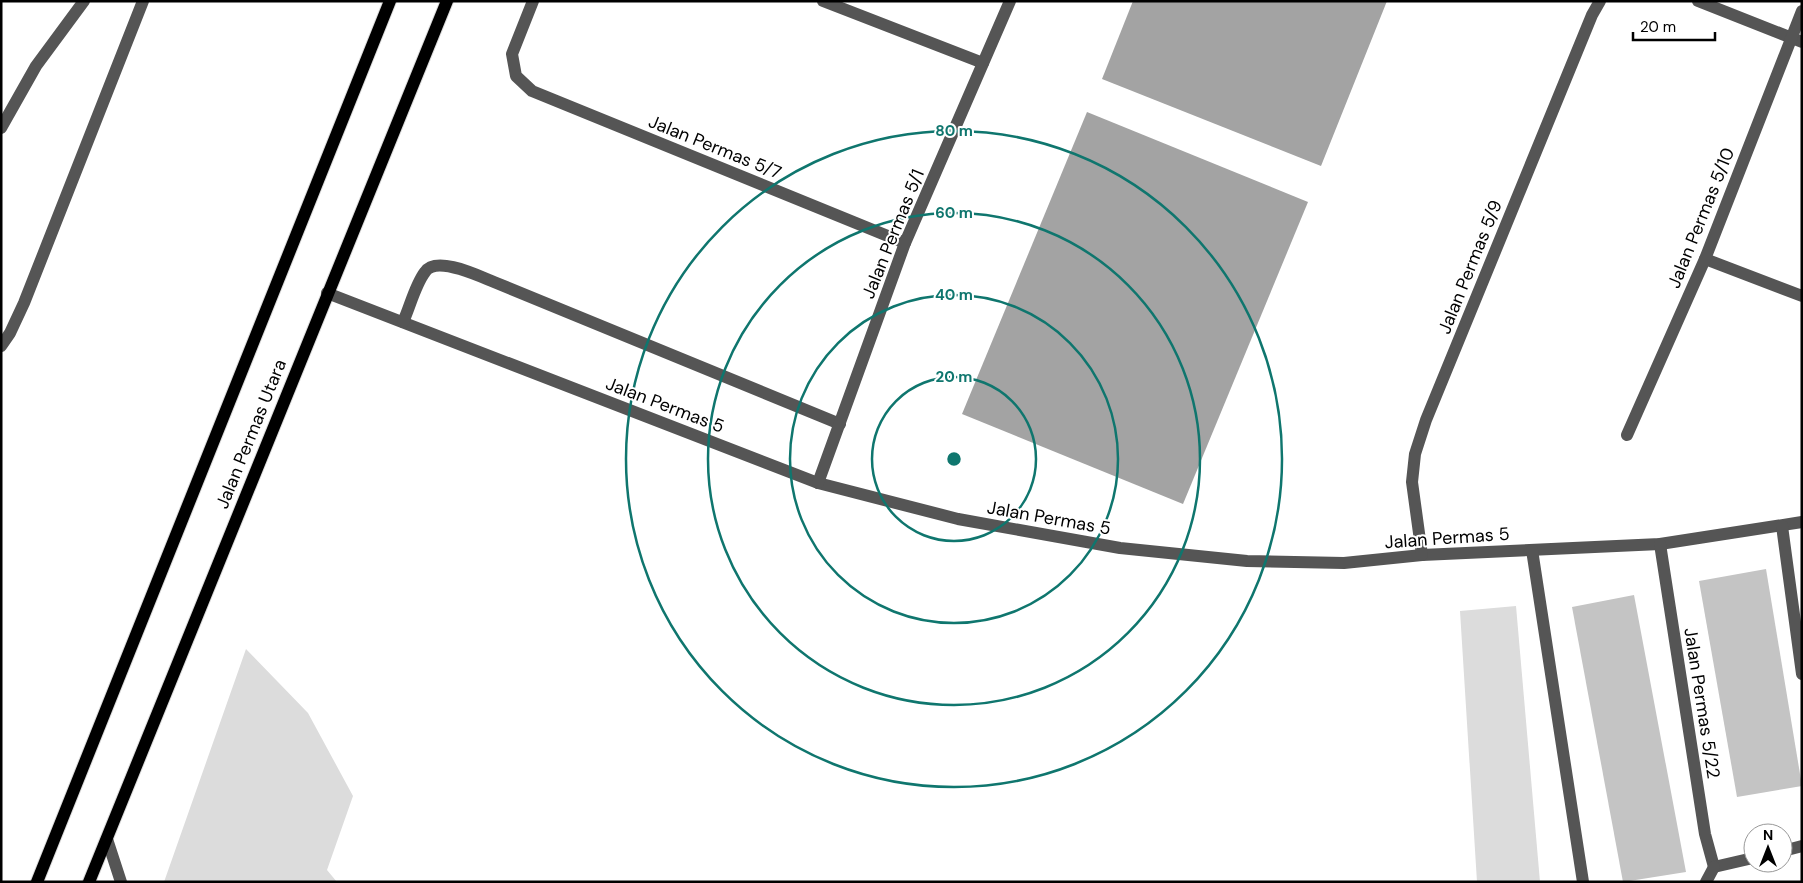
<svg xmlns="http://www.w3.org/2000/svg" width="1803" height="883" font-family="'DM Sans',sans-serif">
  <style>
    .green { fill: #dcdcdc }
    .water { fill: #a3a3a3 }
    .building { fill: #c4c4c4 }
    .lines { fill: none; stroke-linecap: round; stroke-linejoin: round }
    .major-casing { stroke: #dbdbdb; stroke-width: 14 }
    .minor { stroke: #555; stroke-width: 12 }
    .major { stroke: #000; stroke-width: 12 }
    .ring { fill: none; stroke: #0f766e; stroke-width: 2.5 }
    .labels { text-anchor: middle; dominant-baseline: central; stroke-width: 4; stroke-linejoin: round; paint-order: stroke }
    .street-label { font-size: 18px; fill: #000; stroke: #fff }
    .centre { fill: #0f766e; stroke: #fff; stroke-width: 2.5 }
    .ring-label { font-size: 15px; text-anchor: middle; font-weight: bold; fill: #0f766e; stroke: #fff; stroke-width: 4; stroke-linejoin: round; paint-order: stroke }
  </style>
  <rect width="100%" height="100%" fill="#fff"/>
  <!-- green -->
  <g class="green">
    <path d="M1516 606 1540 882H1477L1460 611Z"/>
    <path d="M246 649 308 713 353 796 327 870 337 882H164Z"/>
  </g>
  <!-- water -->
  <g class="water">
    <path d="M1133 1H1387L1321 166 1102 79Z"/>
    <path d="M1087 112 1308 202 1183 504 962 414Z"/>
  </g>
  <!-- building -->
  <g class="building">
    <path d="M1766 569 1802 786 1737 797 1699 581Z"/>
    <path d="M1634 595 1686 872 1623 882 1572 607Z"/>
  </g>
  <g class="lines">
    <defs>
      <g id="major">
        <path d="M37 882 390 1"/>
        <path d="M89 882 447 1"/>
      </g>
    </defs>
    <!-- major casing -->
    <use href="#major" class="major-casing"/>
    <!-- minor -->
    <g class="minor">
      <path d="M533 1 512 54 516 76 532 91 905 243"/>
      <path d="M823 1 983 63"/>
      <path d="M1698 1 1802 42"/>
      <path d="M1 128 36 66 84 1"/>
      <path d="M1705 259 1802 296"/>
      <path d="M327 293 818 483 958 519 1120 548 1247 561 1344 563 1422 555 1660 544 1802 522"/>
      <path d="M403 322C410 307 415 285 425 272 436 255 479 276 494 282L840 424"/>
      <path d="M1 346 10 333 24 303 143 1"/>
      <path d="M1627 435 1705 259 1802 11"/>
      <path d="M818 483 905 243 1010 1"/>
      <path d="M1782 526 1802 674"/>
      <path d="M1660 544 1705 834 1714 867"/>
      <path d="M1532 550 1583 882"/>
      <path d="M1422 555 1412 482 1415 454 1426 420 1592 15 1600 1"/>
      <path d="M107 839 121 882"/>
      <path d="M1783 851 1802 846"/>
      <path d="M1714 867 1753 858"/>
      <path d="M1706 882 1714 867"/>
    </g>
    <!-- major -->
    <use href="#major" class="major"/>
  </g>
  <!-- distance rings -->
  <g class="ring">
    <circle cx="954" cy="459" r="82"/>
    <circle cx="954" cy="459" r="164"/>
    <circle cx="954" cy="459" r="246"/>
    <circle cx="954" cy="459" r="328"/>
  </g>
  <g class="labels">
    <!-- street labels -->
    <g class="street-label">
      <text transform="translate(715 147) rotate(22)">Jalan Permas 5/7</text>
      <text transform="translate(1701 218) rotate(-68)">Jalan Permas 5/10</text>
      <text transform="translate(893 234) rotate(-68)">Jalan Permas 5/1</text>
      <text transform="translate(1470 267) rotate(-68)">Jalan Permas 5/9</text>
      <text transform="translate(665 405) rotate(21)">Jalan Permas 5</text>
      <text transform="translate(251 434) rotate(-68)">Jalan Permas Utara</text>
      <text transform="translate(1049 518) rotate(10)">Jalan Permas 5</text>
      <text transform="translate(1447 538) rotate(-4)">Jalan Permas 5</text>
      <text transform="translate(1702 703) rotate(81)">Jalan Permas 5/22</text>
    </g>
  </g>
  <circle cx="954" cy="459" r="8" class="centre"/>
  <g class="ring-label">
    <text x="954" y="136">80 m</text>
    <text x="954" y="218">60 m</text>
    <text x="954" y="300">40 m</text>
    <text x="954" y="382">20 m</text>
  </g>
  <!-- border -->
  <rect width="1803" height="883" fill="none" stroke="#000000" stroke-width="5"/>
  <!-- north arrow -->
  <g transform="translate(1768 848)"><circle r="24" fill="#ffffff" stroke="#999999"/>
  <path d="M0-4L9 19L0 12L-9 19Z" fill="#000000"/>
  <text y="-8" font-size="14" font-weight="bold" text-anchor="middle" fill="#000000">N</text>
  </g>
  <!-- scale -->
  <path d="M1633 32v8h82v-8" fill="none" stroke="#000000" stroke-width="2.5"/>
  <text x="1640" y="32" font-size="15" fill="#000000" stroke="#ffffff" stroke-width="4" paint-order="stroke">20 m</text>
</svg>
